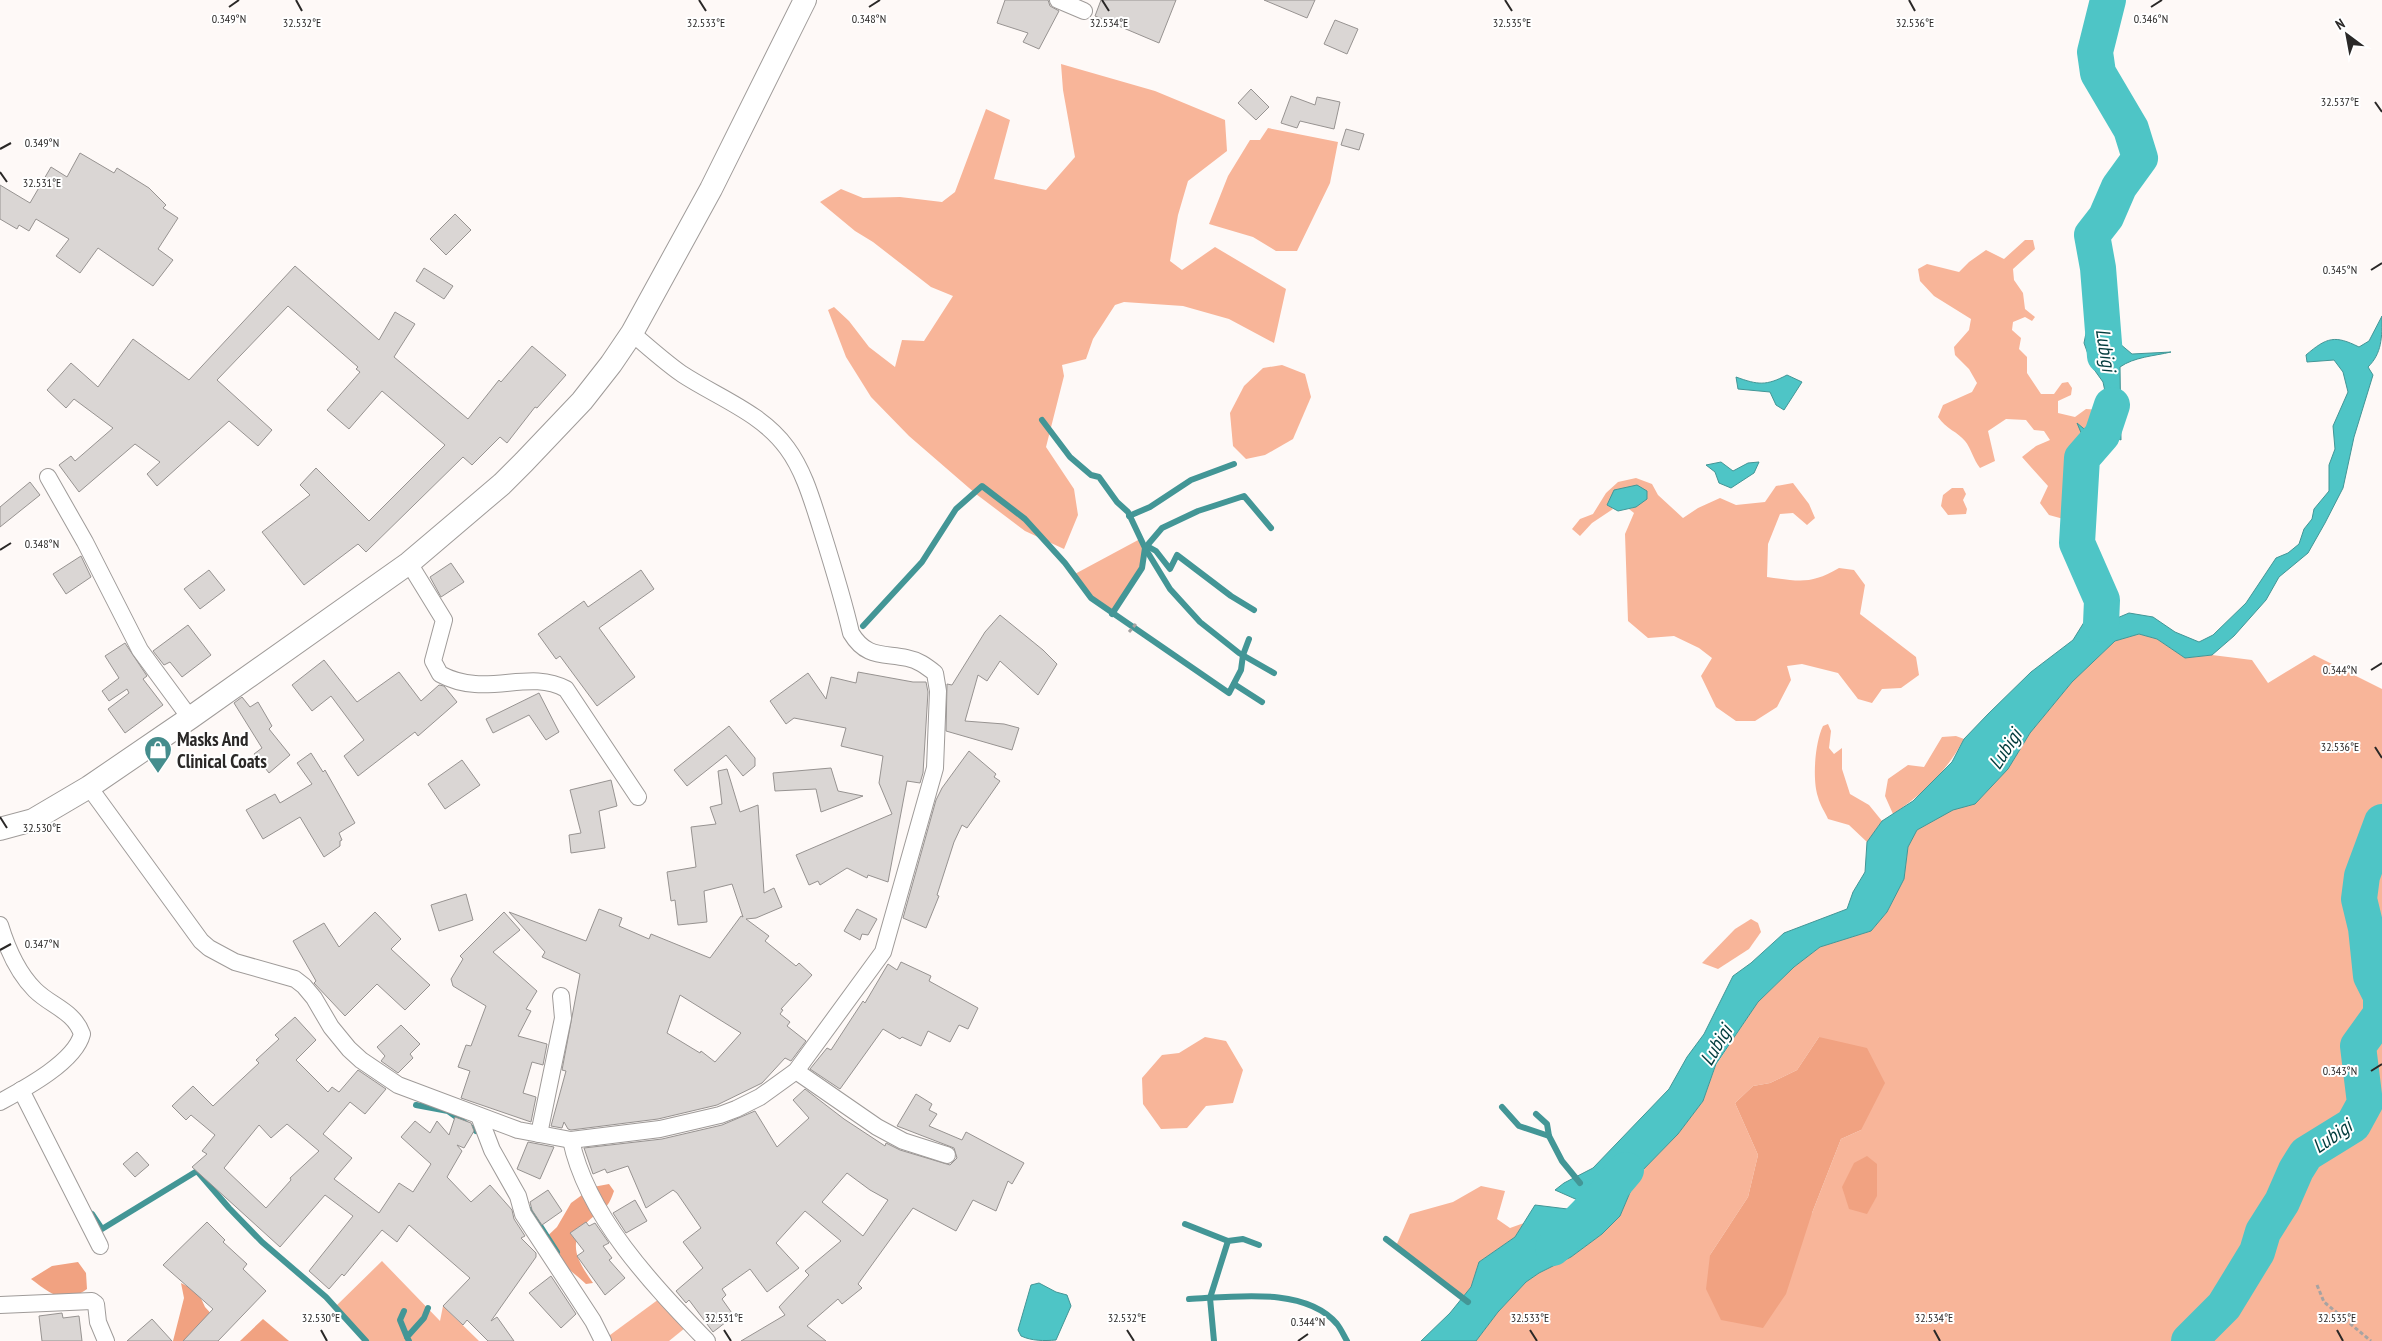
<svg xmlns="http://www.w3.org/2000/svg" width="2382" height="1341" font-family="'PT Sans Narrow',sans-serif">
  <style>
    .green { fill: #f8b599; fill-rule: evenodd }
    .forest { fill: #f1a281 }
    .water { fill: #4ec5c6; stroke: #439696 }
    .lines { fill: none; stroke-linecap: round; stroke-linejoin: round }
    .stream { stroke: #439696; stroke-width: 6 }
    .river { stroke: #4ec5c6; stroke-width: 36 }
    .building { fill: #dad6d4; stroke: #979391; fill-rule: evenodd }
    .street-casing { stroke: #9f9b99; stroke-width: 18 }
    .secondary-casing { stroke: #9f9b99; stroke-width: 24 }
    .path { stroke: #a7a3a2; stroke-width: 3; stroke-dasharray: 4 2.5; stroke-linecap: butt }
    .street { stroke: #fff; stroke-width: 16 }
    .secondary { stroke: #fff; stroke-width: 22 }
    .ticks { fill: none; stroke: #2a2827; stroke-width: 2 }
    .labels { text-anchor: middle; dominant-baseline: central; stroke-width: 4; stroke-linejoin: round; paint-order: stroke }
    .poi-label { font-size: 19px; font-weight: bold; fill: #2a2827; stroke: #fff; text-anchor: start }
    .water-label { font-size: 20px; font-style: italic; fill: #013b3c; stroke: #fff }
    .ticks-label { font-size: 12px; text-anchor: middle; fill: #2a2827; stroke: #fff; stroke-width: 4; stroke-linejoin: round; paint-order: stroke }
  </style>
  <rect width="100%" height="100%" fill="#fef9f7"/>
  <!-- green -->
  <g class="green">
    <path d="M1061 64 1155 91 1225 120 1227 151 1188 181 1178 215 1170 261 1182 270 1215 247 1286 289 1274 343 1229 319 1183 306 1124 302 1115 305 1093 339 1086 359 1062 365 1064 376 1046 447 1074 489 1078 515 1064 549 1025 531 976 494 909 436 871 397 846 357 828 310 834 307 849 321 869 347 895 367 902 340 924 341 953 296 931 287 873 242 855 231 820 202 841 189 863 198 900 197 942 202 955 192 986 109 1010 120 994 179 1046 190 1075 157 1063 90Z"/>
    <path d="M1268 128 1338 142 1330 183 1297 251H1276L1253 237 1209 224 1228 176 1250 140H1260Z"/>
    <path d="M2025 240H2033L2035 249 2013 269 2014 280 2023 293 2025 309 2035 317 2032 321 2025 317 2013 322 2012 330 2021 338 2019 349 2027 357V373L2041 394H2054L2062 383 2068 382 2072 388 2071 395 2058 401V413L2075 417 2086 409 2101 410 2089 433 2078 424 2082 435 2080 446 2091 448 2082 458 2078 523 2049 515 2040 503 2048 486 2022 457 2036 446 2050 440 2044 431 2034 430 2026 420 2006 419 1988 431 1995 461 1980 468C1973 459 1971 448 1965 441 1958 432 1946 429 1938 417L1943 405 1972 392 1977 383 1969 369 1955 355 1954 347 1969 330 1971 319 1934 296 1920 281 1918 269 1927 264 1959 272 1969 262 1986 250 2004 259Z"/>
    <path d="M1282 365 1305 374 1311 397 1293 439 1265 455 1246 459 1233 446 1230 413 1244 386 1263 368Z"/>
    <path d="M1636 478 1652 484 1658 495 1683 518 1698 508 1720 498 1736 505 1765 502 1776 486 1793 483 1809 504 1815 518 1807 525 1793 513 1780 514 1768 544 1767 577C1799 581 1810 585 1839 568L1854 570 1865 585 1860 614 1916 657 1919 675 1901 688 1882 689 1872 703 1858 699 1838 673 1802 664 1787 666 1791 680 1777 707 1755 721H1736L1716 707 1701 676 1712 658 1699 648 1674 636 1648 638 1628 621 1625 534 1634 513 1629 509 1636 507 1607 504 1613 509 1592 523 1580 536 1572 529 1580 519 1593 514 1606 493 1618 482Z"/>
    <path d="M1952 488H1963L1966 494 1963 500 1967 509 1966 514 1948 515 1941 506 1943 495Z"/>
    <path d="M1140 539C1153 566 1126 592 1112 614L1091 598 1073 575Z"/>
    <path d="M2139 634 2157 639 2185 658 2212 655 2252 660 2268 683 2314 655 2382 689V1341H1476L1498 1312 1526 1282 1539 1273 1571 1257 1602 1234 1620 1216 1637 1176 1678 1134 1703 1101 1716 1065 1758 1002 1794 967 1820 947 1871 931 1887 912 1904 879 1908 847 1917 830 1953 809 1975 804 2008 769 2030 733 2072 682 2115 641ZM1819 1037 1861 1130 1841 1139 1812 1213 1710 1255 1748 1197 1758 1155 1735 1103 1753 1086 1770 1083 1797 1070ZM2364 1096 2353 1137 2307 1154 2319 1142 2352 1118Z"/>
    <path d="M1828 724 1831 731 1829 748 1834 754 1842 748V769L1850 794 1869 805 1882 821 1867 842 1849 825 1828 819C1825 812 1820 805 1818 797 1812 780 1815 742 1823 726Z"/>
    <path d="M1956 736 1964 739C1947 771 1923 794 1893 814L1885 796 1888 779 1908 765 1924 767 1942 737Z"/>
    <path d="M1751 919 1758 923 1761 932 1749 949 1718 969 1702 963 1735 929Z"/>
    <path d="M1205 1037 1226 1041 1243 1070 1233 1103 1206 1106 1187 1128 1161 1129 1143 1104 1142 1078 1162 1055 1179 1053Z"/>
    <path d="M1481 1186 1505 1191 1497 1219 1510 1228 1524 1223 1515 1237 1479 1262 1471 1287 1462 1298 1396 1246 1410 1214 1453 1202Z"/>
    <path d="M382 1261 440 1321 443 1306 479 1341H366L335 1307Z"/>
    <path d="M659 1299 685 1328 669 1341H607L606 1338Z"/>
  </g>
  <!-- forest -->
  <g class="forest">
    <path d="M1819 1037 1867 1048 1885 1083 1861 1130 1841 1139 1812 1213 1786 1294 1763 1328 1721 1320 1706 1289 1710 1255 1748 1197 1758 1155 1735 1103 1753 1086 1770 1083 1797 1070Z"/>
    <path d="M1867 1156 1877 1164V1196L1867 1214 1849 1209 1842 1187 1854 1163Z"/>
    <path d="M609 1184 614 1191C606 1216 596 1210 584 1226 567 1247 580 1264 593 1283L586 1284C571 1270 554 1259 539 1244L557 1227 571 1203 593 1187Z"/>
    <path d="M78 1262 86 1273 87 1289C64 1306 51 1294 31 1279L52 1266Z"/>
    <path d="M181 1283 198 1292 205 1307 214 1317 195 1341H173L184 1298Z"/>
    <path d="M263 1319 289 1341H240Z"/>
  </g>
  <!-- water -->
  <g class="water">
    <path d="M2101 307 2113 338 2132 354 2171 352C2154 356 2134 357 2120 367L2121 440 2112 436 2091 448 2080 447 2082 435 2077 423 2089 433 2097 421 2106 396 2103 382 2093 368 2084 343 2088 323Z"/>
    <path d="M2382 316C2382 338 2382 353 2368 367L2373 375 2354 437 2343 488 2325 523 2308 553 2279 577 2266 600 2234 636 2212 655 2185 658 2157 639 2139 634 2115 641 2072 682 2030 733 2008 769 1975 804 1953 810 1917 830 1908 847 1904 879 1887 912 1871 931 1820 947 1794 967 1758 1002 1716 1064 1703 1101 1678 1134 1637 1176 1620 1216 1602 1234 1571 1257 1539 1273 1526 1282 1498 1312 1476 1341H1421L1450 1313 1471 1287 1479 1262 1515 1237 1535 1205 1592 1212 1598 1209 1555 1190 1564 1183 1593 1168 1669 1089 1687 1057 1704 1034 1733 976 1751 963 1784 933 1847 909 1853 892 1865 872 1867 842 1882 821 1913 801 1952 762 1964 739 1988 714 2031 672 2073 640 2086 619 2085 591 2091 577 2107 585 2110 621 2129 613 2153 617 2175 632 2199 642 2213 635 2246 603 2276 558 2288 553 2299 544 2304 529 2312 519 2314 509 2329 491V465L2335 449 2333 426 2348 392 2343 372 2334 360 2307 362 2306 355C2327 337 2335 335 2359 347L2369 341Z"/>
    <path d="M1787 375 1802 382 1784 410 1776 405 1770 392 1738 389 1736 377C1758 385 1766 386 1787 375Z"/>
    <path d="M1721 462 1733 471 1748 463 1759 462 1754 473 1731 488 1719 483 1715 472 1706 465Z"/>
    <path d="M1637 485 1647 491V499L1636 507 1618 511 1607 505 1614 490Z"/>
    <path d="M2365 1095C2373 1118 2356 1141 2333 1149 2325 1152 2315 1153 2306 1154L2319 1142 2352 1118Z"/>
    <path d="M1039 1283 1056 1292 1067 1295 1071 1306 1056 1340C1044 1341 1032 1341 1021 1336L1018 1330 1031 1285Z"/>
  </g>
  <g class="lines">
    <!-- stream -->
    <g class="stream">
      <path d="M1042 420 1070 457 1091 475 1099 477 1117 502 1128 512 1145 548 1170 589 1200 622 1239 653 1274 673"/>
      <path d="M1129 516 1150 507 1191 480 1234 464"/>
      <path d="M1147 546 1156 551 1170 569 1177 555 1231 596 1254 610"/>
      <path d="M1112 614 1142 568 1145 548 1162 528 1198 511 1244 496 1271 528"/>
      <path d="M863 626 922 562 956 509 982 486 1025 519 1065 563 1091 598 1229 693 1241 670 1243 655 1249 639"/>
      <path d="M1234 684 1262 702"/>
      <path d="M416 1105 448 1111 476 1131"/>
      <path d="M1502 1107 1519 1126 1549 1136 1562 1161 1580 1183"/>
      <path d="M1536 1114 1547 1124 1549 1136"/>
      <path d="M530 1210 557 1252"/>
      <path d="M92 1214 102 1229 197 1171 229 1208 262 1242 326 1297 366 1341"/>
      <path d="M1185 1224 1228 1241"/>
      <path d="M1386 1239 1468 1302"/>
      <path d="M1189 1299C1233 1297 1305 1286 1337 1324 1341 1329 1344 1336 1347 1341"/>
      <path d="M404 1311 400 1320 407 1337"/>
      <path d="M409 1341 407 1337 424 1318 428 1308"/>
      <path d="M1214 1341 1210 1298 1228 1241 1243 1239 1259 1245"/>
    </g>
    <!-- river -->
    <g class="river">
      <path d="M2105 356 2098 268 2092 235 2106 217 2119 187 2140 158 2131 129 2098 73 2095 52 2108 0"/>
      <path d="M2101 624 2102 600 2077 543 2082 458 2102 435 2112 405"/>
      <path d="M1553 1248 1604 1196 1626 1170"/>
      <path d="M2189 1341 2224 1306 2257 1252 2263 1232 2282 1202 2296 1170 2306 1154 2353 1125 2365 1103 2358 1046 2381 1014V996L2371 976 2366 928 2359 899 2362 876 2382 822"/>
    </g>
  </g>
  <!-- building -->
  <g class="building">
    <path d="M1005 0H1048L1050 6 1059 11 1039 49 1023 42 1028 33 997 23Z"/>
    <path d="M1101 0H1176L1159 43 1095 16Z"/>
    <path d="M1264 0H1315L1307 18Z"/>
    <path d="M1335 20 1358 29 1347 54 1324 44Z"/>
    <path d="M1251 89 1269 107 1256 120 1238 103Z"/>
    <path d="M1291 96 1315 105 1317 97 1340 102 1334 129 1300 121 1297 128 1281 123Z"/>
    <path d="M1346 129 1364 134 1359 150 1341 145Z"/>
    <path d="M80 153 114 173 117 168 149 188 166 205 163 208 178 218 158 249 173 260 153 286 98 248 80 273 56 256 69 239 36 219 29 231 19 225 17 229 0 219V185L30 203 51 167 67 177Z"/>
    <path d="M455 214 471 230 446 255 430 239Z"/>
    <path d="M295 266 379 340 395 312 415 324 394 357 468 419 499 380 501 382 532 346 566 375 537 408 535 407 507 443 500 437 472 465 463 457 366 552 358 544 304 585 262 532 310 495 300 485 316 468 369 521 445 445 382 391 349 429 327 410 360 372 356 369 358 367 288 306 217 380 272 430 258 446 229 421 157 486 147 474 160 462 135 444 79 492 59 465 71 456 75 461 113 428 74 399 66 408 47 390 71 363 98 387 133 339 189 380Z"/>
    <path d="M424 268 453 286 444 299 416 281Z"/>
    <path d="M30 482 40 495 0 527V507Z"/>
    <path d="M81 556 91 577 66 594 53 574Z"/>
    <path d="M451 563 464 582 441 597 430 577Z"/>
    <path d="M209 570 225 590 200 609 184 589Z"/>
    <path d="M641 570 654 589 599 628 635 677 597 706 560 656 556 659 538 634 584 601 588 607Z"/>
    <path d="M1000 615 1043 650 1057 664 1038 695 1000 661 987 681 978 675 965 721 1004 724 1019 728 1012 750 946 731 947 684 952 685 985 632Z"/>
    <path d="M188 625 211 655 182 677 170 662 164 665 153 651Z"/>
    <path d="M125 643 147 676 143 679 163 705 125 733 108 709 129 693 127 689 109 701 102 691 119 678 105 656Z"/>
    <path d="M324 660 357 702 399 672 421 701 439 685 444 686 457 702 418 736 415 732 358 776 344 756 364 740 331 696 312 711 292 685Z"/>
    <path d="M858 672 913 682H926L928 692 923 773 920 783 907 781 888 882 868 875 867 878 847 868 820 885 818 881 809 885 796 855 892 814 879 783 883 756 841 746 846 728 794 718 786 724 770 701 808 673 826 699 831 677 856 683Z"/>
    <path d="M539 693 559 732 546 740 529 715 493 733 486 719Z"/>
    <path d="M242 697 250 707 258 702 272 726 269 729 290 755 269 773 254 754 262 748 234 703Z"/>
    <path d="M729 726 755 758V766L743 776 726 755 687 786 674 770Z"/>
    <path d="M969 751 996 774 994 777 1000 781 967 828 962 825 954 842 937 895 939 896 926 928 903 918 936 800 942 788Z"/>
    <path d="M311 753 323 772 325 770 355 823 339 833 342 840 340 841V846L324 857 300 817 263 839 246 810 275 794 280 803 312 784 297 763Z"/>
    <path d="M462 760 480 785 445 809 428 784Z"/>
    <path d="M831 768 838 791 863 796 821 812 816 789 775 791 773 773Z"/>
    <path d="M727 769 740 812 758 805 764 893 774 888 782 907 756 918 746 919 769 936 765 941 796 966 799 963 812 975 781 1009 783 1010 780 1014 790 1022 787 1026 806 1041 791 1061 785 1058 762 1083 717 1105 658 1119 571 1130 568 1129 564 1122 562 1128 551 1126 566 1071 562 1070 580 974 542 957 545 952 509 912 586 941 599 909 622 918 619 926 649 939 651 934 710 958 741 916 743 917 732 884 704 891 707 922 678 925 675 900 671 901 667 872 696 867 691 827 716 824 710 807 722 804 718 771ZM680 995 741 1033 715 1062 701 1051 700 1053 667 1033Z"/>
    <path d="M611 780 617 806 599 811 605 848 571 853 569 835 581 833 570 790Z"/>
    <path d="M466 894 473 920 439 931 431 905Z"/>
    <path d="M857 909 877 919 868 935 862 934 860 940 844 931Z"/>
    <path d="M375 912 401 939 391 949 430 985 405 1010 377 984 345 1016 314 983 316 981 293 941 324 923 339 947Z"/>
    <path d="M504 912 520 930 493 952 537 991 526 1009 531 1011 518 1036 547 1044 543 1065 532 1062 523 1093 536 1097 531 1122 461 1098 470 1071 458 1067 466 1045 471 1046 486 1006 453 986 451 979 463 959 460 956Z"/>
    <path d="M901 962 931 976 929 981 978 1008 968 1029 959 1025 950 1042 928 1031 921 1046 902 1037 900 1039 883 1029 840 1089 810 1069 827 1048 831 1050 863 1001 865 1003 888 964 897 970Z"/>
    <path d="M295 1017 316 1040 296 1060 328 1092 332 1087 339 1092 358 1070 386 1089 365 1114 350 1102 323 1134 352 1158 334 1179 379 1213 399 1183 413 1192 431 1164 401 1137 415 1121 430 1133 437 1121 449 1135 455 1117 471 1123 474 1131 464 1148 457 1145 462 1151 447 1177 471 1202 490 1185 512 1210 514 1219 525 1236 521 1238 536 1253V1257L491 1321 497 1317 514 1341H488L467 1320 463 1325 443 1306 470 1278 409 1225 397 1242 382 1230 344 1276 342 1274 329 1289 309 1271 353 1216 325 1195 280 1247 192 1167 207 1154 202 1151 215 1135 191 1115 186 1120 172 1106 193 1086 213 1106 259 1063 256 1060 279 1039 275 1035ZM287 1124 319 1151 290 1178 291 1180 266 1208 224 1168 259 1125 271 1138Z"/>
    <path d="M401 1025 420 1044 410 1054 413 1058 398 1073 381 1061 385 1056 377 1047Z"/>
    <path d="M805 1089 844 1119 885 1146 886 1143 900 1150 950 1165 957 1158 954 1148 897 1126 916 1094 932 1104 929 1110 937 1114 929 1126 962 1140 966 1132 1024 1163 1012 1184 1008 1181 996 1211 973 1200 956 1231 913 1208 858 1284 862 1288 842 1304 838 1299 807 1326 826 1341H741L785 1315 779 1307 809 1275 805 1271 841 1241 805 1211 776 1243 799 1268 767 1292 750 1269 722 1289 726 1295 722 1299 734 1316 713 1332 689 1300 686 1303 676 1291 703 1268 683 1242 701 1228 677 1193 673 1190 646 1208 628 1166 607 1173 605 1169 593 1174 584 1148 662 1139 722 1125 755 1111 777 1147 809 1118 793 1100ZM847 1173 870 1190 888 1200 863 1236 822 1202Z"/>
    <path d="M528 1142 554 1147 540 1179 517 1169Z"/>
    <path d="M137 1152 149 1165 135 1177 123 1164Z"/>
    <path d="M548 1190 562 1211 542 1225 532 1210 530 1202Z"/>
    <path d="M635 1200 647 1221 626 1233 613 1213Z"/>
    <path d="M207 1222 225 1240 223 1242 247 1264 243 1269 266 1291 218 1341H183L213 1309 163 1265Z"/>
    <path d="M586 1222 589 1226 595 1223 609 1243 603 1246 612 1258 609 1260 625 1278 605 1295 577 1256 584 1251 570 1233Z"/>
    <path d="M551 1276 576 1314 561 1328 529 1293Z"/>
    <path d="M62 1313 63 1318 79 1316 82 1341H42L39 1316Z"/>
    <path d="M152 1319 172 1341H127Z"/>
  </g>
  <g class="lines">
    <defs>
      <g id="street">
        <path d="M1058 0 1084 11"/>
        <path d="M48 477 85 542 140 650 190 718"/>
        <path d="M409 563 444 620 433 661 440 674C486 699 528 668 566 689L638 797"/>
        <path d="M89 787 201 941 209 948 235 962 295 979 304 986 314 998 331 1027 349 1049 361 1060 398 1085 518 1130 571 1140 660 1129 720 1115 736 1109 760 1097 796 1071 883 952 935 768 938 691 935 673C926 666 918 660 907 658 882 653 866 658 851 633 843 598 832 563 821 528 812 500 804 471 787 448 762 413 717 397 682 374 665 362 648 347 632 333"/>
        <path d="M0 925C7 948 17 972 35 990 51 1006 74 1011 82 1034 75 1062 24 1089 0 1102"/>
        <path d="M796 1071 877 1127 903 1141 947 1155"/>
        <path d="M21 1090 100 1246"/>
        <path d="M479 1116 492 1150 518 1196 523 1214 593 1321 603 1341"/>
        <path d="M539 1134 563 1018 561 996"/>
        <path d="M571 1140C587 1217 654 1286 707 1341"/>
        <path d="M0 1305 92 1301 96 1304 98 1322 106 1341"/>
      </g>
      <path id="secondary" d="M0 829 33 820 89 787 190 718 409 563 502 484 524 462 582 401 611 364 632 333 711 189 805 0"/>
    </defs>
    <!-- street casing -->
    <use href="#street" class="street-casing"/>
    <!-- secondary casing -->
    <use href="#secondary" class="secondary-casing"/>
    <!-- path -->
    <g class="path">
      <path d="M1129 632 1136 624"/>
      <path d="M2317 1285 2324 1302 2371 1341"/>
    </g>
    <!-- street -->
    <use href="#street" class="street"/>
    <!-- secondary -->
    <use href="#secondary" class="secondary"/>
  </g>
  <!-- ticks -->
  <path class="ticks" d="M296 0 302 11M699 0 706 11M1102 0 1109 11M1505 0 1512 11M1909 0 1915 11M229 7 239 0M869 7 880 0M2151 7 2162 0M2375 102 2382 112M0 149 11 143M0 172 7 182M2371 270 2382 263M0 550 11 543M2371 670 2382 663M2375 747 2382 758M0 817 7 828M0 950 11 944M2371 1071 2382 1064M321 1330 327 1341M724 1330 731 1341M1127 1330 1134 1341M1530 1330 1537 1341M1934 1330 1940 1341M2337 1330 2343 1341M1298 1341 1308 1334"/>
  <!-- icons -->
  <defs>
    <symbol id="shop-pin" viewBox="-11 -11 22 30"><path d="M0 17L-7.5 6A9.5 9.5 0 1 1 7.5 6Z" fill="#458d8d" stroke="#fff"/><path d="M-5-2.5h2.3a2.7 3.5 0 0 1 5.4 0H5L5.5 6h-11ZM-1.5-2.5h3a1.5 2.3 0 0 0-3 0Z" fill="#fff"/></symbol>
  </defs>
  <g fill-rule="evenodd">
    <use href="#shop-pin" x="142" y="734" width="32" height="43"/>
  </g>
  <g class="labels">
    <!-- poi labels -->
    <g class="poi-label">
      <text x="177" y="739">Masks And<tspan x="177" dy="22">Clinical Coats</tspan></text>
    </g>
    <!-- water labels -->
    <g class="water-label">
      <text transform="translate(2106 350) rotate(81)">Lubigi</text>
      <text transform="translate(2005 749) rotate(-57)">Lubigi</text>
      <text transform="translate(1716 1045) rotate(-59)">Lubigi</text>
      <text transform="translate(2332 1136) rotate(-35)">Lubigi</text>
    </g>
  </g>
  <g class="ticks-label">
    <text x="869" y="23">0.348°N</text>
    <text x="2151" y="23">0.346°N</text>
    <text x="229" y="23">0.349°N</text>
    <text x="302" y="27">32.532°E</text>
    <text x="706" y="27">32.533°E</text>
    <text x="1109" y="27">32.534°E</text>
    <text x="1512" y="27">32.535°E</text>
    <text x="1915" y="27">32.536°E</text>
    <text x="2340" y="106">32.537°E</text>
    <text x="42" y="147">0.349°N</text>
    <text x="42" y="187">32.531°E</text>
    <text x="2340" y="274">0.345°N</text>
    <text x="42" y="548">0.348°N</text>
    <text x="2340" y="674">0.344°N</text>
    <text x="2340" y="751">32.536°E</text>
    <text x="42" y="832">32.530°E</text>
    <text x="42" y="948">0.347°N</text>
    <text x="2340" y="1075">0.343°N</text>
    <text x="321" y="1322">32.530°E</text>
    <text x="724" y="1322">32.531°E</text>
    <text x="1127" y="1322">32.532°E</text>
    <text x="1530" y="1322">32.533°E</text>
    <text x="1934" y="1322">32.534°E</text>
    <text x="2337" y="1322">32.535°E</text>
    <text x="1308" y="1326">0.344°N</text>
  </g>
  <!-- north arrow -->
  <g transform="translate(2347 35) rotate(328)" stroke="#ffffff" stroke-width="4" paint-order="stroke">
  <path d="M0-4L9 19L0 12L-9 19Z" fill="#2a2827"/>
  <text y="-8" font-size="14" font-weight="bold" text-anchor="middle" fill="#2a2827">N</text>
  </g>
</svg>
